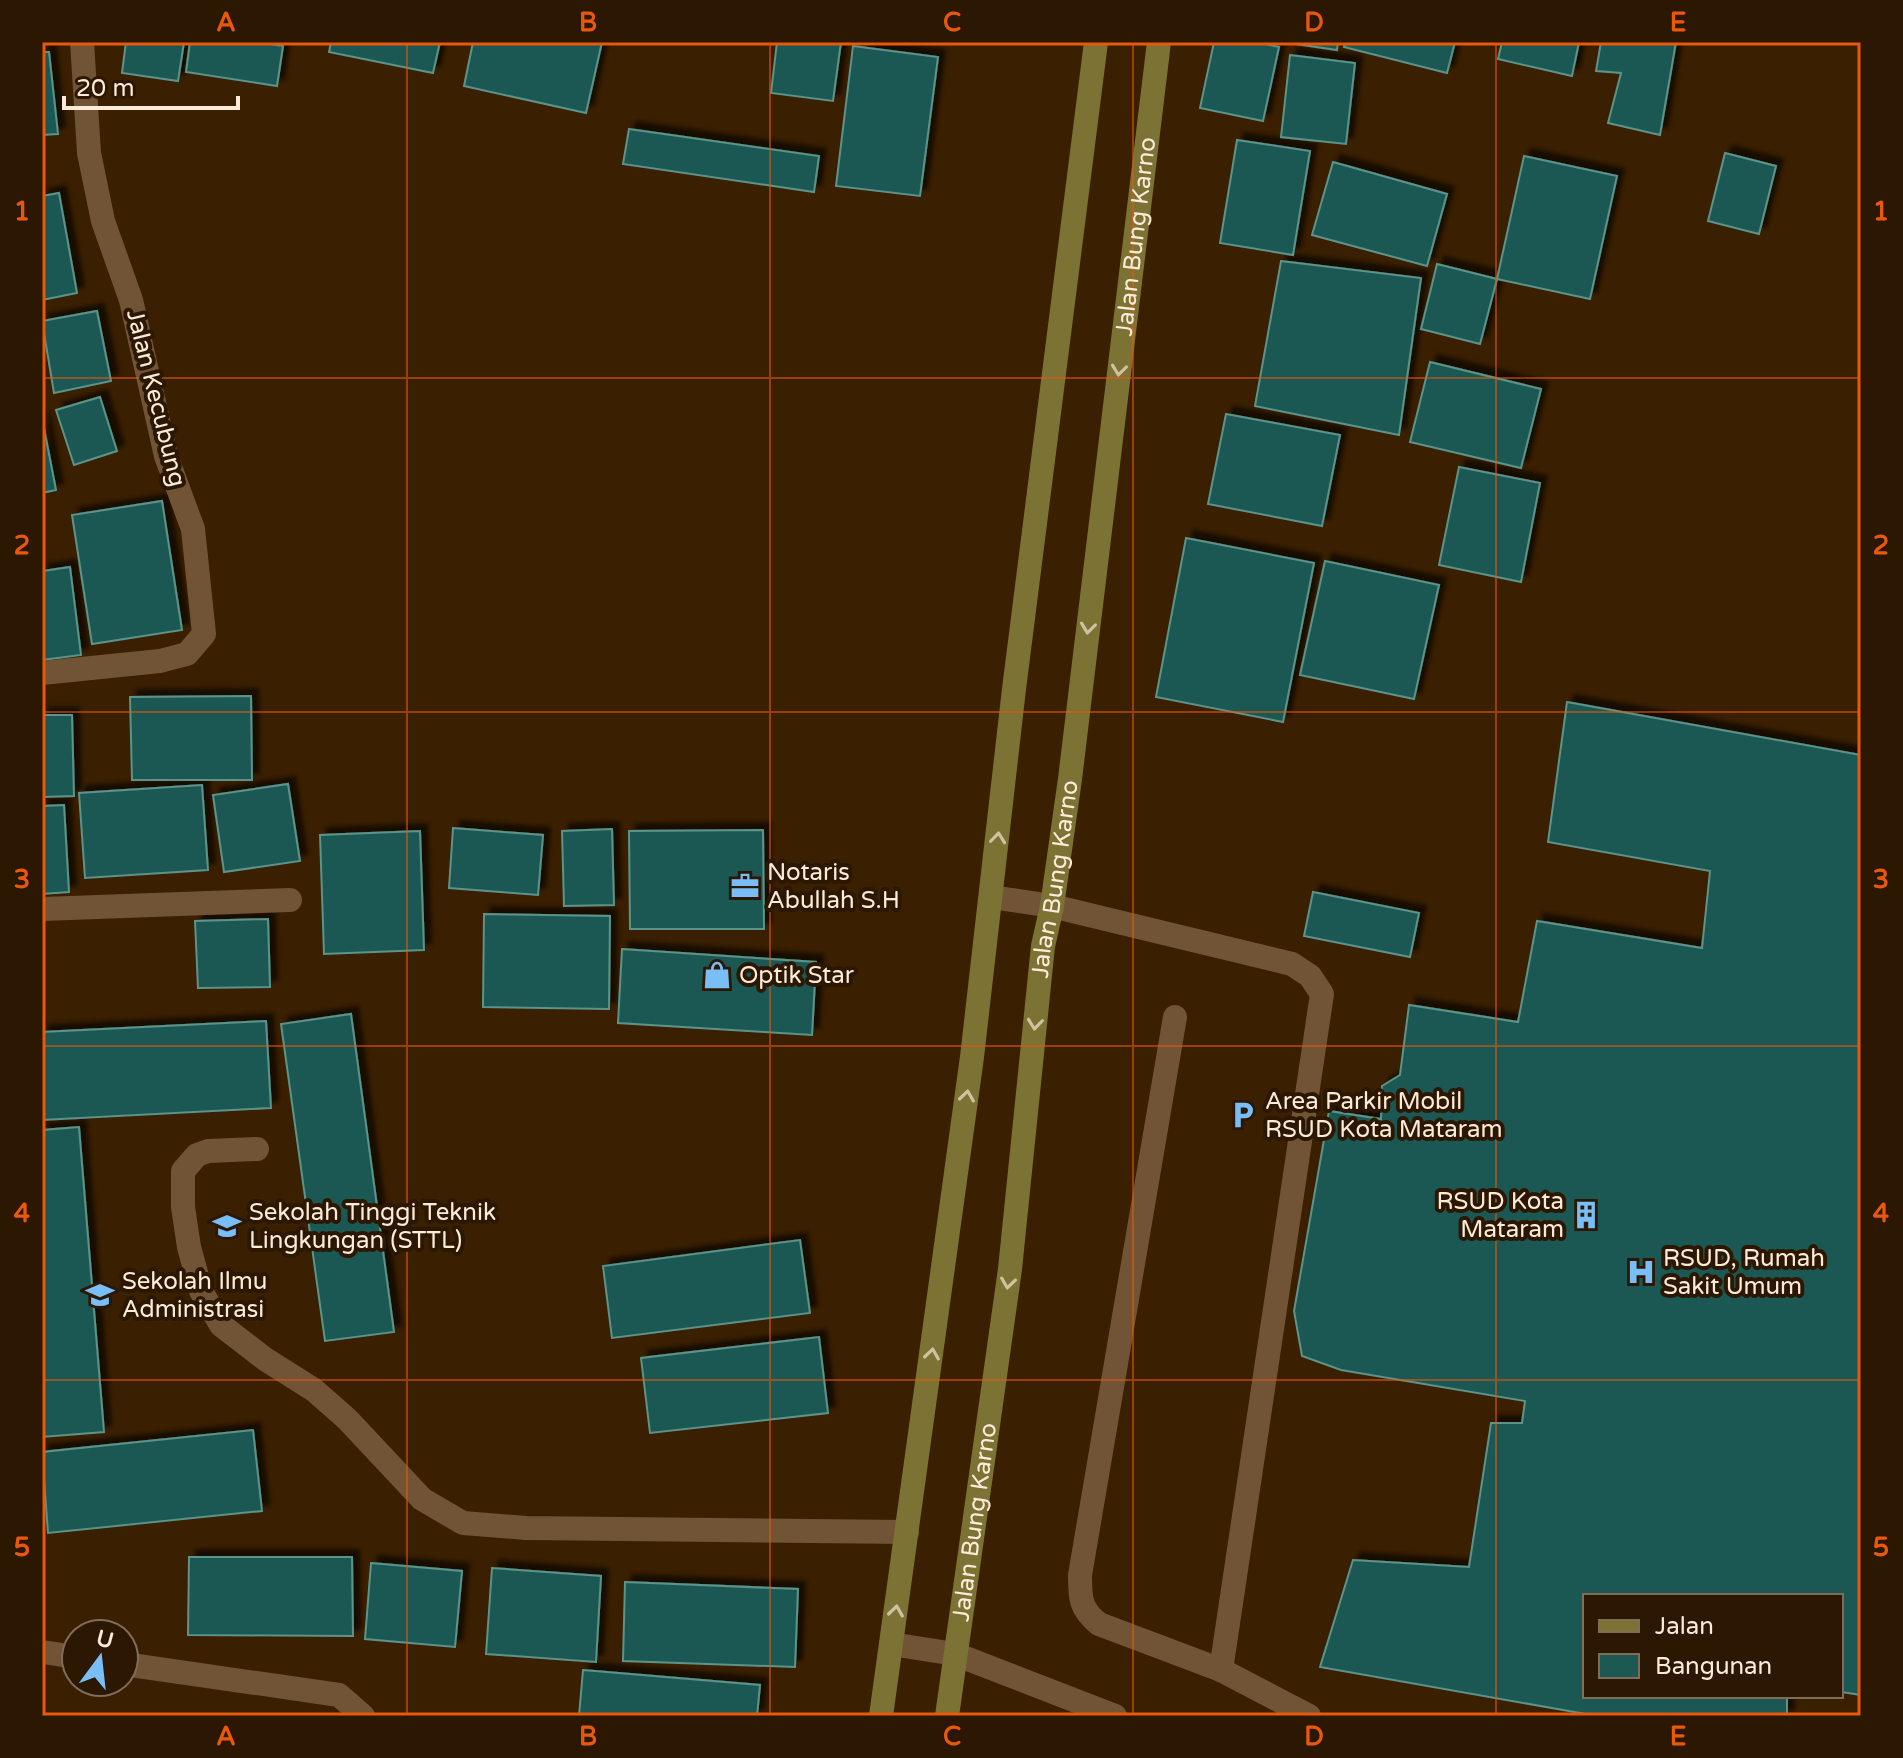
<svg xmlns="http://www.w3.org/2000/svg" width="1903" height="1758" font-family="'Varela Round',sans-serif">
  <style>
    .building { fill: #1b5952; stroke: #5b938b; stroke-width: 2; filter: url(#shadow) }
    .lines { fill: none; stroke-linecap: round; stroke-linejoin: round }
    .lane { stroke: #715335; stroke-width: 24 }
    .street { stroke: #715335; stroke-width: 24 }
    .secondary { stroke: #7b7234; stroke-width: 24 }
    .oneway { stroke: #d0c1a0 }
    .grid { fill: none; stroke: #e8590c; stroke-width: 2; stroke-opacity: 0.55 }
    .labels { text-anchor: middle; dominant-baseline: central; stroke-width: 8; stroke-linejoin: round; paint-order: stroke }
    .street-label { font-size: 24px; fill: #fdebda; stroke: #2c1702 }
    .poi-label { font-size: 24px; fill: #fdebda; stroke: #2c1702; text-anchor: start }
    .neatline { fill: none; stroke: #e8590c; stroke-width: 3 }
    .grid-label { font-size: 26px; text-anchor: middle; font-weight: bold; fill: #e8590c }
  </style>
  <defs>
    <filter id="shadow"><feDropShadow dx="7" dy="-7" stdDeviation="2" flood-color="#0009"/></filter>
  </defs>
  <rect width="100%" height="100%" fill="#3a1f00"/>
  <!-- building -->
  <g class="building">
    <path d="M126 42H184L178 81 122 73Z"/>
    <path d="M190 42H258L283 46 277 86 186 72Z"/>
    <path d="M331 42H440L433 73 329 52Z"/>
    <path d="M473 42H602L586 113 464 86Z"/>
    <path d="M777 42H841L833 101 771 93Z"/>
    <path d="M1214 42H1257L1279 47 1263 121 1200 108Z"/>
    <path d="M1282 42H1338L1337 50Z"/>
    <path d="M1345 42H1455L1447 73 1344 47Z"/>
    <path d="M1502 42H1579L1572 76 1498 59Z"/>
    <path d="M1601 42H1676L1660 135 1608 123 1621 73 1596 71Z"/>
    <path d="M853 46 938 57 920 196 836 186Z"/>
    <path d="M42 52H49L58 134 42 135Z"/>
    <path d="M1290 55 1355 63 1346 144 1281 137Z"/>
    <path d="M629 129 819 156 814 192 623 164Z"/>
    <path d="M1237 140 1310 151 1293 255 1220 243Z"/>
    <path d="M1725 153 1776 166 1759 234 1708 221Z"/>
    <path d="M1524 156 1617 176 1590 299 1497 279Z"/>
    <path d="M1333 162 1447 194 1427 266 1312 235Z"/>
    <path d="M59 193 77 293 42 300V196Z"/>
    <path d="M1281 261 1421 278 1399 435 1255 406Z"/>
    <path d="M1437 264 1497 279 1480 344 1421 329Z"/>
    <path d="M97 311 111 381 54 393 42 321Z"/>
    <path d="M1430 362 1541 389 1521 468 1410 442Z"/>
    <path d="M100 397 117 451 74 465 56 410Z"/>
    <path d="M1226 414 1340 435 1322 526 1208 504Z"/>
    <path d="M42 418 56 490 42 493Z"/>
    <path d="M1459 467 1540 483 1521 582 1439 565Z"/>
    <path d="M162 501 182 630 92 644 72 515Z"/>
    <path d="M1186 538 1314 563 1283 722 1156 697Z"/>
    <path d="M1325 561 1439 585 1414 699 1300 675Z"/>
    <path d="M70 567 81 655 42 660V571Z"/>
    <path d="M251 696 252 780H132L130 697Z"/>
    <path d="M1567 702 1861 755V1695L1841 1692V1596H1585V1696H1787V1716H1597L1320 1667 1353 1560 1469 1567 1491 1423H1522L1525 1401 1341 1370 1302 1356 1294 1311 1329 1111 1381 1119 1382 1086 1400 1075 1409 1005 1518 1022 1537 921 1702 948 1710 871 1548 842Z"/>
    <path d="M42 715H72L74 796 42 797Z"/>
    <path d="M288 784 300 861 224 872 213 795Z"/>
    <path d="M202 785 208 870 85 878 79 793Z"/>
    <path d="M64 805 69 892 42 894V806Z"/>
    <path d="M453 828 543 835 538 895 449 888Z"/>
    <path d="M612 829 614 905 564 906 562 831Z"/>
    <path d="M763 830 764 929H630L629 831Z"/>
    <path d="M420 831 424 950 324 954 320 835Z"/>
    <path d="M1313 892 1419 913 1410 957 1304 936Z"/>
    <path d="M484 914 610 916 609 1009 483 1007Z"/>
    <path d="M268 919 270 987 198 988 195 921Z"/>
    <path d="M622 949 816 962 812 1035 618 1023Z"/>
    <path d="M351 1014 394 1332 325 1341 281 1024Z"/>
    <path d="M266 1021 271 1108 42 1120V1032Z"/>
    <path d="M79 1127 104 1432 42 1437V1130Z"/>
    <path d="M800 1240 810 1313 612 1338 603 1266Z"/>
    <path d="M819 1337 828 1413 650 1433 641 1358Z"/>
    <path d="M253 1430 262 1511 48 1533 42 1452Z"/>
    <path d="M189 1557H352L353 1636 188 1635Z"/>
    <path d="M371 1563 462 1571 455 1647 365 1639Z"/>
    <path d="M492 1568 601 1576 596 1662 486 1654Z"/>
    <path d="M625 1582 798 1589 795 1667 623 1661Z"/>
    <path d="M583 1670 760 1685 757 1716H579Z"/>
  </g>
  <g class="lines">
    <!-- lane -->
    <g class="lane">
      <path d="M991 897 1052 906 1292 964 1310 976 1322 994 1221 1670"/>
      <path d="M1175 1017 1080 1575C1080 1598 1080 1609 1099 1624L1221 1670 1309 1716"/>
      <path d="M257 1149 208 1151 197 1155 183 1171V1207L189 1247 201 1291 221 1325 265 1359 314 1390 347 1419 422 1499 463 1523 526 1528 907 1532"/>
    </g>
    <!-- street -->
    <g class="street">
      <path d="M42 673 160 661 187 654 204 634 193 529 166 456 131 300 103 221 89 153 82 42"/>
      <path d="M42 909 290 900"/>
      <path d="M891 1644 955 1654 1115 1716"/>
      <path d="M42 1652 76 1657"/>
      <path d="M124 1664 339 1695 363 1716"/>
    </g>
    <!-- secondary -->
    <g class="secondary">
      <path d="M881 1716 972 1057 1014 689 1096 42"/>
      <path id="s1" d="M947 1716 1010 1269 1043 946 1052 906 1070 779 1159 42"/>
    </g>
  </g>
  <!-- one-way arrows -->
  <defs><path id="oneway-chevron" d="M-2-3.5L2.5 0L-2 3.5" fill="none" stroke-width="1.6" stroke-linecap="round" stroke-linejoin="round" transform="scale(2)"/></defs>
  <g class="oneway">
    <use href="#oneway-chevron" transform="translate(1119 370) rotate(97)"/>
    <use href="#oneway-chevron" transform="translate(1088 628) rotate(97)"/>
    <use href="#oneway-chevron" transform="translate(998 838) rotate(-84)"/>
    <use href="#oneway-chevron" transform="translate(1035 1024) rotate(96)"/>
    <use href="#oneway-chevron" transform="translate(967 1096) rotate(-82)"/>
    <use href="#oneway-chevron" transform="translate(1008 1283) rotate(98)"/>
    <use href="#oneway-chevron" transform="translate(932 1354) rotate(-82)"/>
    <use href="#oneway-chevron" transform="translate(896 1611) rotate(-82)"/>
  </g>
  <!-- grid -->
  <path class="grid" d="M407 42V1716M770 42V1716M1133 42V1716M1496 42V1716M42 378H1861M42 712H1861M42 1046H1861M42 1380H1861"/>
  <!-- icons -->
  <defs>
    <symbol id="office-bare" viewBox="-9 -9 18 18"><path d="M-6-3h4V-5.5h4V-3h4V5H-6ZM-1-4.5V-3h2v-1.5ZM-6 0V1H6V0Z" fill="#7abef8" stroke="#2c1702" stroke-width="2.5" paint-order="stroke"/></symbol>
    <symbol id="shop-bare" viewBox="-9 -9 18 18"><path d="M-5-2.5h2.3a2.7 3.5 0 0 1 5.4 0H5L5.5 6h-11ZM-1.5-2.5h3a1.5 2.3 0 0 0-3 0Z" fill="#7abef8" stroke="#2c1702" stroke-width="2.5" paint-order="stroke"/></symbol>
    <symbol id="parking-bare" viewBox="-9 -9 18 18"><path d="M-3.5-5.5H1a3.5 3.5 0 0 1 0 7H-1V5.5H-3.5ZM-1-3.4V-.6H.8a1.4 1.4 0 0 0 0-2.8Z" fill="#7abef8" stroke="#2c1702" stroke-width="2.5" paint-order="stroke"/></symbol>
    <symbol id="building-bare" viewBox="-9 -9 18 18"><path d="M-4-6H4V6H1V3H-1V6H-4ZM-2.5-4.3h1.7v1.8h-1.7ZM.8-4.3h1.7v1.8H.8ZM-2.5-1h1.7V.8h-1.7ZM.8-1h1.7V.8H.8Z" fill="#7abef8" stroke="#2c1702" stroke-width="2.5" paint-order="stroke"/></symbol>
    <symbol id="university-bare" viewBox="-9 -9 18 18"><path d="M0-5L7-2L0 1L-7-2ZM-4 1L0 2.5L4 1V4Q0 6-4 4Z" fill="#7abef8" stroke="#2c1702" stroke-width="2.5" paint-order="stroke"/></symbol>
    <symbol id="hospital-bare" viewBox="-9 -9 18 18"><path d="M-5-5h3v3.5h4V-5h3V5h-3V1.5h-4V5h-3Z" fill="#7abef8" stroke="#2c1702" stroke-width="2.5" paint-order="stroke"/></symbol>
  </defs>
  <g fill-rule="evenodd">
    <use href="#office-bare" x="725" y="866" width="40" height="40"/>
    <use href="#shop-bare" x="697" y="955" width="40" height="40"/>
    <use href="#parking-bare" x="1223" y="1095" width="40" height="40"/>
    <use href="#building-bare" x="1566" y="1195" width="40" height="40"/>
    <use href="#university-bare" x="207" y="1206" width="40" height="40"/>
    <use href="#hospital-bare" x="1621" y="1252" width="40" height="40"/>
    <use href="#university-bare" x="80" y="1275" width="40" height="40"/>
  </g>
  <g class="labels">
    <!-- street labels -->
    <g class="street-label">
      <text stroke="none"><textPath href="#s1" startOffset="1492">Jalan Bung Karno</textPath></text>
      <text transform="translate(156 398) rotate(76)">Jalan Kecubung</text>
      <text stroke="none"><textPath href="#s1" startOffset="844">Jalan Bung Karno</textPath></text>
      <text stroke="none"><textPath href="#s1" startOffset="196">Jalan Bung Karno</textPath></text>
    </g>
    <!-- poi labels -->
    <g class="poi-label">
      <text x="767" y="872">Notaris<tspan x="767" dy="28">Abullah S.H</tspan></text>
      <text x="739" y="975">Optik Star</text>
      <text x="1265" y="1101">Area Parkir Mobil<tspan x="1265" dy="28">RSUD Kota Mataram</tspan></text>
      <text x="1564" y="1201" text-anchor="end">RSUD Kota<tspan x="1564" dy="28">Mataram</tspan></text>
      <text x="249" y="1212">Sekolah Tinggi Teknik<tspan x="249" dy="28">Lingkungan (STTL)</tspan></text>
      <text x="1663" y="1258">RSUD, Rumah<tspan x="1663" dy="28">Sakit Umum</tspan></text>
      <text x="122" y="1281">Sekolah Ilmu<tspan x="122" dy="28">Administrasi</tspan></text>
    </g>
  </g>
  <!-- border -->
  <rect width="1903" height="1758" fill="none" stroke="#2c1702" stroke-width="88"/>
  <!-- legend -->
  <rect x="1583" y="1594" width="260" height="104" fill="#2c1702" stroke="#806c58" stroke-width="2"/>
  <rect x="1599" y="1620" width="40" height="12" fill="#7b7234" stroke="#806c58" stroke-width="2"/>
  <text x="1655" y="1634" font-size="24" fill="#fdebda">Jalan</text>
  <rect x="1599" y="1654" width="40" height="24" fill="#1b5952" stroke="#806c58" stroke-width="2"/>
  <text x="1655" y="1674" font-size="24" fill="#fdebda">Bangunan</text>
  <!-- north arrow -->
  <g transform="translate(100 1658) rotate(15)"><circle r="38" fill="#2c1702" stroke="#806c58" stroke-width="2"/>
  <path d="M0-6L14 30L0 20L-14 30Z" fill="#7abef8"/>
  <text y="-12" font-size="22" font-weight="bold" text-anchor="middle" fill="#fdebda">U</text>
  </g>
  <!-- scale -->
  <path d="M64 96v12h174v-12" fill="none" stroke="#fdebda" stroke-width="4"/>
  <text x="76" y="96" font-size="24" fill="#fdebda" stroke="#2c1702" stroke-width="6" paint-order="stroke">20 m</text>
  <rect x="44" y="44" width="1815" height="1670" class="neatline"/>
  <g class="grid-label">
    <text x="226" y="31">A</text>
    <text x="588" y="31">B</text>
    <text x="952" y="31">C</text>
    <text x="1314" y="31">D</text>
    <text x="1678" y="31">E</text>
    <text x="22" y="220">1</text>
    <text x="1881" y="220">1</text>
    <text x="22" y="554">2</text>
    <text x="1881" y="554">2</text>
    <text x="22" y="888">3</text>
    <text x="1881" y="888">3</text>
    <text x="22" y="1222">4</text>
    <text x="1881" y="1222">4</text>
    <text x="22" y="1556">5</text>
    <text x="1881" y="1556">5</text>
    <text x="226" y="1745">A</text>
    <text x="588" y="1745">B</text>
    <text x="952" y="1745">C</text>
    <text x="1314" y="1745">D</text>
    <text x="1678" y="1745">E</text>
  </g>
</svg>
